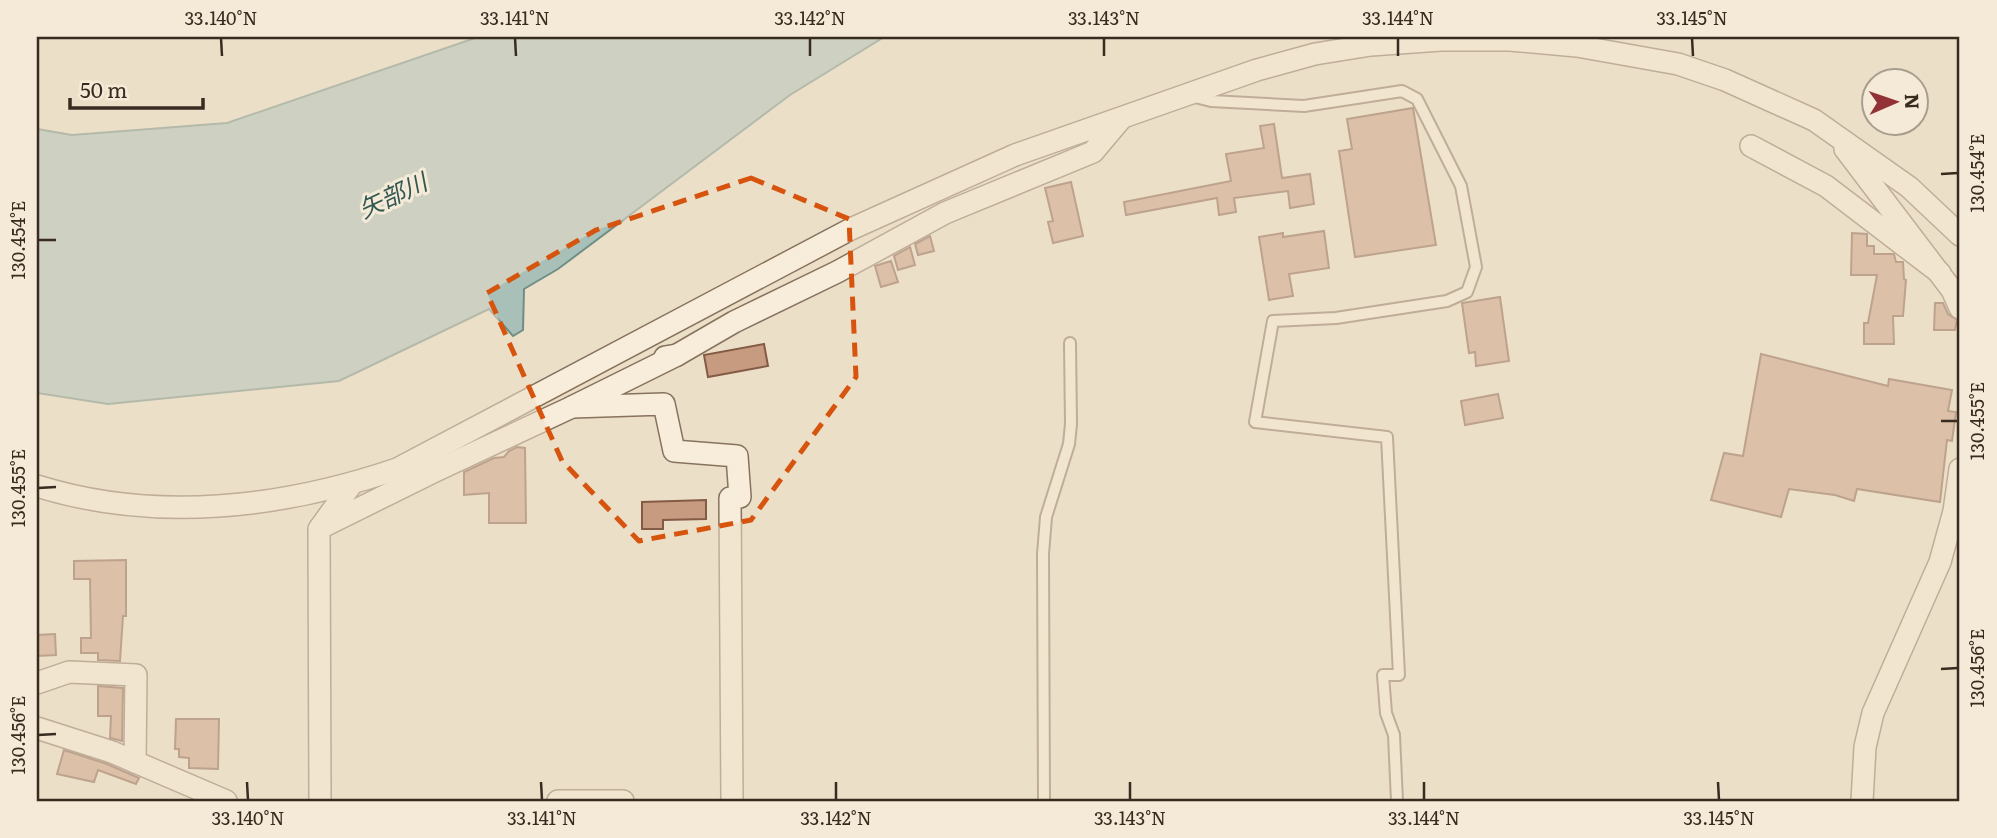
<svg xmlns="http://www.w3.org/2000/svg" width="1997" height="838" font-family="Literata,'Noto Sans JP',serif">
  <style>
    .water { fill: #a8c0b8; stroke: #6f8e85; stroke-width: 2 }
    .building { fill: #c79b80; stroke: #845b45; stroke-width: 2 }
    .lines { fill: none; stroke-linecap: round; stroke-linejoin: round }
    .lane-casing { stroke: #87725e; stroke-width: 14 }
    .street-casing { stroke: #87725e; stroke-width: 24 }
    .lane { stroke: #f7edda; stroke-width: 10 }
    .street { stroke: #f7edda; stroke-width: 21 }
    .marked { fill: none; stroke: #d6540e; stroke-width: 5; stroke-dasharray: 14 9; stroke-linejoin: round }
    .ticks { fill: none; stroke: #382b20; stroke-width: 2.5 }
    .labels { text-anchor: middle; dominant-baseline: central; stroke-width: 6; stroke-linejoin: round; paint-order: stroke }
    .water-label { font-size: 24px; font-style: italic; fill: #315753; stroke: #f4ead7 }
    .neatline { fill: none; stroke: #382b20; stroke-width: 2.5 }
    .ticks-label { font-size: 18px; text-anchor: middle; fill: #382b20 }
  </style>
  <rect width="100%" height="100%" fill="#ecdfc8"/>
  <!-- water -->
  <path class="water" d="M478 37H884L790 95 558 269 524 289 523 330 513 336 489 309 339 381 108 404 37 393V129L72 135 227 123Z"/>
  <!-- building -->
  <g class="building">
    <path d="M1413 108 1436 245 1355 257 1339 151 1352 149 1347 119Z"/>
    <path d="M1274 124 1282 178 1310 174 1314 204 1290 208 1288 191 1234 198 1236 212 1219 215 1217 198 1126 215 1124 202 1231 181 1226 154 1264 148 1260 126Z"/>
    <path d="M1071 182 1083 236 1053 243 1048 222 1053 221 1045 188Z"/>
    <path d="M1324 231 1329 268 1289 274 1293 296 1269 300 1259 237 1283 233V237Z"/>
    <path d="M1852 233 1867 234V246H1874V254H1894L1896 262H1903L1904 279 1906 280 1903 316H1893L1894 344H1864V323H1868L1877 275H1851Z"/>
    <path d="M930 236 934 251 918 255 915 244Z"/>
    <path d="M910 247 915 265 898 270 894 256Z"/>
    <path d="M891 261 898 282 881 287 875 266Z"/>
    <path d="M1500 297 1509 361 1476 366 1475 352 1469 353 1462 303Z"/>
    <path d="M1935 303H1943L1948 314 1957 320 1955 330H1934Z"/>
    <path d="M764 344 768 366 708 377 704 355Z"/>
    <path d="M1761 354 1888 386 1889 379 1952 390 1948 411 1956 412 1952 441 1947 440 1940 502 1857 489 1854 501 1835 495 1789 489 1781 517 1711 500 1724 453 1743 456Z"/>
    <path d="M1498 394 1503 418 1465 425 1461 401Z"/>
    <path d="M517 447 525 448 526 523H489V493L464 495V472L494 458 504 457 509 451Z"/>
    <path d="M706 500V519L663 520V529H642V502Z"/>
    <path d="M126 560V616H123L120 661 98 660V653H81V638H91L90 579H74V561Z"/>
    <path d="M55 634 56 655 37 656V635Z"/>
    <path d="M98 686 123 688 122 741 110 738 111 716H98Z"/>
    <path d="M176 719H219L218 769 189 768V758L179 757V749H175Z"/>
    <path d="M64 750 107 764 139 778 136 784 98 770 94 782 57 774Z"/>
  </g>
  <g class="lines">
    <defs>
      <g id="lane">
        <path d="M1191 96 1211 101 1304 106 1402 91 1417 99 1461 186 1476 267 1467 292 1447 301 1336 318 1273 321 1255 422 1387 437 1399 675H1383L1386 713 1394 735 1397 801"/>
        <path d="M1044 801 1043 554 1046 517 1069 444 1071 424 1070 343"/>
      </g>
      <g id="street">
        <path d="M1751 146 1826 186 1940 273"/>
        <path d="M1845 149 1952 290 1960 308"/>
        <path d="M677 355 572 407 664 404 674 451 737 456 740 497 730 498 732 801"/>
        <path d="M665 357 677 355 734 322 837 272 945 213 1093 152 1120 120"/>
        <path d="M37 486C155 523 282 508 397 469L851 229 1015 155 1257 70 1315 54 1371 45 1441 40H1510L1577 46 1678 64 1725 80 1814 120 1909 187 1960 235"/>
        <path d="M324 526 431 473 572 407"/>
        <path d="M37 683 69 672 136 675 135 762"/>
        <path d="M37 728 112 752 226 801"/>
        <path d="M320 801 319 529 351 485"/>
        <path d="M558 801H623"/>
        <path d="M1862 801 1865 747 1873 713 1940 562 1954 511 1960 469"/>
      </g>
    </defs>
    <!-- lane casing -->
    <use href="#lane" class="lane-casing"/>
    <!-- street casing -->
    <use href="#street" class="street-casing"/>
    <!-- lane -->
    <use href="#lane" class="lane"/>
    <!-- street -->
    <use href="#street" class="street"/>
  </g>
  <!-- marked area -->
  <path d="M0 0H1997V838H0ZM751 178 849 219 856 377 751 520 639 541 562 461 487 293 596 230Z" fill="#ecdfc8" fill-opacity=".55" fill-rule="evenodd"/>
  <path class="marked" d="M751 178 849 219 856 377 751 520 639 541 562 461 487 293 596 230Z"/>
  <!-- ticks -->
  <path class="ticks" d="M221 38 222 56M515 38 516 56M810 38V56M1104 38V56M1398 38V56M1692 38 1693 56M1941 174 1958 173M38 240H56M1941 421H1958M38 488 56 487M1941 669 1958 668M38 735 56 734M247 782 248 800M541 782 542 800M836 782V800M1130 782V800M1424 782V800M1718 782 1719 800"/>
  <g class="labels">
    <!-- water labels -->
    <g class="water-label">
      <text transform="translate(392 194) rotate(-25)">矢部川</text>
    </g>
  </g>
  <!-- border -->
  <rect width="1997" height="838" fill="none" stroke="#f4ead7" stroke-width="77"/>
  <!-- north arrow -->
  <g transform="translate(1895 102) rotate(88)"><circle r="33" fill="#f4ead7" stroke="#a99e8e" stroke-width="2"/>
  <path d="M0-5L12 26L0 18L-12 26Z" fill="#923237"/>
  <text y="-10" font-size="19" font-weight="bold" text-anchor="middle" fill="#382b20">N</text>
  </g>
  <!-- scale -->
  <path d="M70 98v10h133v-10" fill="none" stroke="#382b20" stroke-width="3.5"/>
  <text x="80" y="98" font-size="21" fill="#382b20" stroke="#f4ead7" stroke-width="5" paint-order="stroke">50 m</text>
  <rect x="38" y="38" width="1920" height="762" class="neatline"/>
  <g class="ticks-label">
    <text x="221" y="25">33.140°N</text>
    <text x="515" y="25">33.141°N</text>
    <text x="810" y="25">33.142°N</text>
    <text x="1104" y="25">33.143°N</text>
    <text x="1398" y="25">33.144°N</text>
    <text x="1692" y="25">33.145°N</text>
    <text transform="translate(1978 173) rotate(-90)" y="6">130.454°E</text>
    <text transform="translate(19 240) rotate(-90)" y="6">130.454°E</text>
    <text transform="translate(1978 421) rotate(-90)" y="6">130.455°E</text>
    <text transform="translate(19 488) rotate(-90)" y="6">130.455°E</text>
    <text transform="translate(1978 668) rotate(-90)" y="6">130.456°E</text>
    <text transform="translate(19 735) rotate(-90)" y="6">130.456°E</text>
    <text x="248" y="825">33.140°N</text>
    <text x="542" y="825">33.141°N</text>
    <text x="836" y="825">33.142°N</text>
    <text x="1130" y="825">33.143°N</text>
    <text x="1424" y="825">33.144°N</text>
    <text x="1719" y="825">33.145°N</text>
  </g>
</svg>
